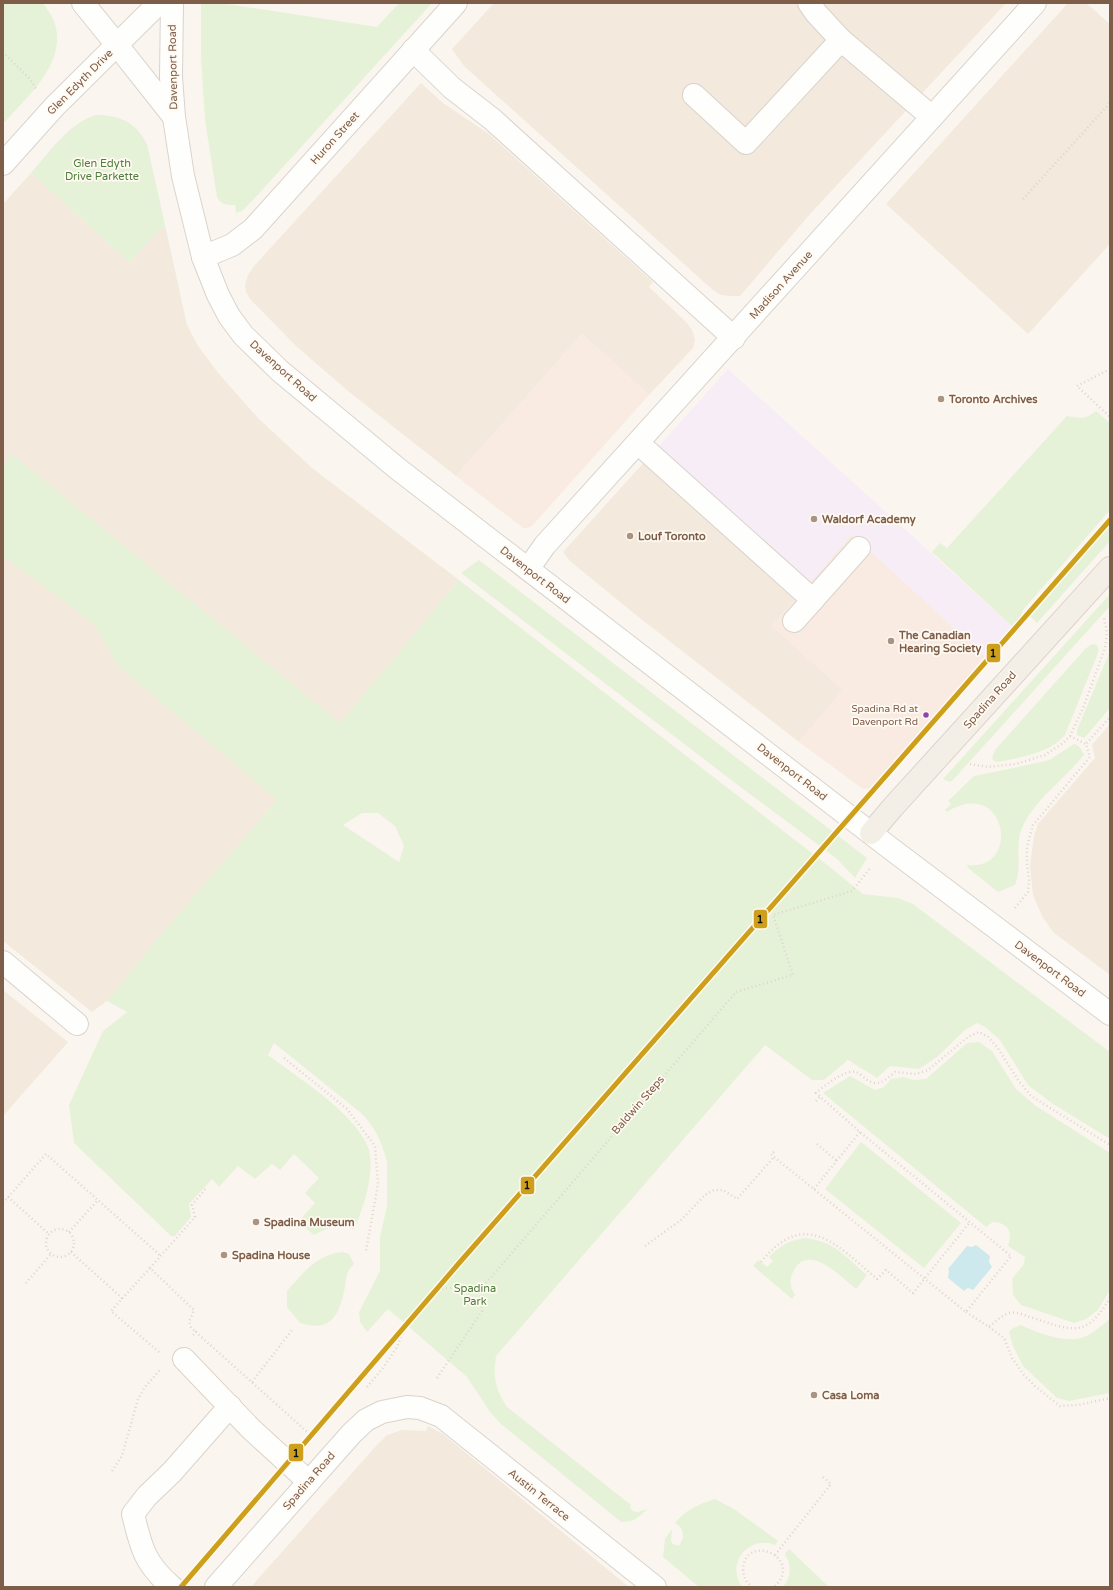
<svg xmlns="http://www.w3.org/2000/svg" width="1113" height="1590" font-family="'Varela Round',sans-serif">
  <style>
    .residential { fill: #f3e9dc }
    .commercial { fill: #faebe2 }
    .education { fill: #f7edf6 }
    .green { fill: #e6f2d8; fill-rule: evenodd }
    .water { fill: #cee9ed }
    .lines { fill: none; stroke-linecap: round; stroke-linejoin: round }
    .minor-casing { stroke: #dad3cc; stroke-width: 24 }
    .major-casing { stroke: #dcd2ca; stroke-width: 24 }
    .path { stroke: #ddd6ce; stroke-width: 2.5; stroke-dasharray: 1 3; stroke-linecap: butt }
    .minor { stroke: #fefefd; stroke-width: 22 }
    .major { stroke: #f4efe6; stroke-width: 22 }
    .metro-1-casing { stroke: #fffaf2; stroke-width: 8 }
    .metro-1 { stroke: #cd9f1a; stroke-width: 5 }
    .poi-dot { fill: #a99383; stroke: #fffaf2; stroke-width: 1.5 }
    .bus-dot { fill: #8e44ad; stroke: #fffaf2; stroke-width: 1.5 }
    .labels { text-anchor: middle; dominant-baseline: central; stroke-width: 3.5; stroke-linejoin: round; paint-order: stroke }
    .bus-label { font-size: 10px; fill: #7e5d49; stroke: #fffaf2; text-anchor: end }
    .street-label { font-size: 11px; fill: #7e5d49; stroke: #fffaf2 }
    .park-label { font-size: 11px; fill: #4e7f3c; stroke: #fffaf2 }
    .poi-label { font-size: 11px; font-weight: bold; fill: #7e5d49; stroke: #fffaf2; text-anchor: start }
    .line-badge { stroke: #fffaf2; stroke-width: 1.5 }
    .pale-badge-label { font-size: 11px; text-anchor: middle; font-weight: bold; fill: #111 }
  </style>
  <rect width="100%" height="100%" fill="#faf6ef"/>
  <!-- residential -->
  <g class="residential">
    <path d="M494 3H1006L810 214 740 296H730L721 295 713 290 464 66 452 49Z"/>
    <path d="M1068 3H1086L1110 24V244L1028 334 886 204Z"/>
    <path d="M421 83 443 103 489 134 653 282 649 287 687 323 692 330 695 339 693 348 649 395 582 334 456 476 348 391 296 346 250 299 246 292 245 285 248 275 255 265Z"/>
    <path d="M31 173 129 262 165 225 187 325 198 346 219 374 259 419 312 468 459 580 277 800 107 1001 92 1012 3 941V204Z"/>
    <path d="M656 449 807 586 772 626 843 690 799 742 636 615 570 561 563 552Z"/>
    <path d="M1110 724V975L1053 932 1042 916 1033 895 1030 866 1034 836 1038 824 1095 758 1092 745Z"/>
    <path d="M3 990 68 1042 3 1116Z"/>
    <path d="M428 1426 443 1434 629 1587H251L375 1447 387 1435 402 1430 426 1431Z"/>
  </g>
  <!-- commercial -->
  <g class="commercial">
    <path d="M582 334 649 395 532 526 528 528H523L456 476Z"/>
    <path d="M852 534 990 661 878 788 863 789 799 742 843 690 772 626Z"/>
  </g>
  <!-- education -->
  <path class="education" d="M728 369 1016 630 990 661 852 534 807 586 656 449Z"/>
  <!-- green -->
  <g class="green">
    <path d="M3 3H43C46 8 52 15 54 21 69 62 27 97 3 124Z"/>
    <path d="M201 3H221L377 27 399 3H432L254 199 242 211 236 213 235 205C226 205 222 205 217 197L205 120 201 58Z"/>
    <path d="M95 115C120 115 136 122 147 144L165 225 129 262 31 173C50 152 68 124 95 115Z"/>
    <path d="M1096 411 1110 423V510L1023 610 1016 630 932 552 940 543 947 548 1067 416C1080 418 1085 420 1096 411Z"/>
    <path d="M12 454 340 723 459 580 826 864 863 894 898 898 913 904 1110 1052V1139L1053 1104 1028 1085 1000 1040 985 1027 977 1023 965 1030 937 1057 919 1069 890 1066 877 1078 848 1060 824 1080H812L765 1045 496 1356C493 1378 495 1388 507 1407L631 1505 630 1508 633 1511 638 1512 647 1509C639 1518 633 1522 621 1522L501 1424 490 1412 467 1377 388 1309 367 1332 360 1322 359 1312 380 1271V1237L387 1206V1162C382 1142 375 1127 361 1113L274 1043 268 1055C297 1077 355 1113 368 1147 376 1170 364 1207 354 1229 337 1223 330 1227 314 1235L298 1222 315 1203 305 1193 319 1178 294 1154 280 1170 272 1164 255 1179 238 1166 219 1187 212 1179 189 1204 191 1217 175 1236H171L74 1143 69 1105 103 1031 127 1012 107 1001 157 939 277 800 117 665 95 625 3 556V467ZM362 813H378L395 826 404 846 399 862 343 825Z"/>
    <path d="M1110 525V541L1037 623 1029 615Z"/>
    <path d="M479 560 867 858 855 878 836 858 743 789 461 573Z"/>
    <path d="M1110 594V606L953 780 950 782 943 779Z"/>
    <path d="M1093 644C1098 645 1099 648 1098 653L1065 735C1048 754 1022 757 998 762L994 761 992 758 995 750 1086 648Z"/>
    <path d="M1110 651V708L1087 735 1084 738 1077 735V730Z"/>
    <path d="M1074 744C1079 745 1082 750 1084 755 1064 780 1035 799 1022 828 1014 847 1023 866 1015 885L998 892 968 868 967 865C1022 872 1007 775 947 812L945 810 951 804 948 801 974 776 1042 762 1051 759Z"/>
    <path d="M979 1042 992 1051 1016 1089 1036 1106 1110 1153V1290L1098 1310 1086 1319 1074 1323 1021 1305 1013 1295 1012 1279 1024 1264 1025 1257 1008 1246C1013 1231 1008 1223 993 1222L986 1227 823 1093 850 1076 875 1090 884 1087 891 1079 904 1077 913 1080 926 1079 967 1043Z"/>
    <path d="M861 1142 961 1223 924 1268 825 1189Z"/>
    <path d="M805 1238C834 1241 846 1257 867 1275L856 1289C841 1277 808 1241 793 1272 789 1281 790 1287 795 1295L792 1299 753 1266 758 1260 767 1267 773 1261 769 1257C781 1245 788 1241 805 1238Z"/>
    <path d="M343 1252 349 1254 354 1264C352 1266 349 1269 348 1272 346 1276 346 1282 345 1287 339 1314 333 1333 300 1323L287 1307V1291C303 1273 317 1254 343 1252Z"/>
    <path d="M1110 1319V1393L1069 1401 1057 1398 1023 1366 1013 1346 1009 1332 1013 1328 1021 1325C1037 1333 1067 1344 1084 1337 1094 1333 1102 1325 1110 1319Z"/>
    <path d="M715 1499 734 1509 778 1541 775 1545C751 1535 726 1561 741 1585L740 1587H699L663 1557 665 1539 672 1529 671 1541 673 1544 679 1546 683 1538C683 1531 682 1527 675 1523 685 1510 699 1504 715 1499Z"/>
    <path d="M789 1549 829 1587H783C792 1577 791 1564 785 1554Z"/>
  </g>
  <!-- water -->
  <path class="water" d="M976 1245 990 1256 989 1262 992 1267 973 1290 968 1288 964 1291 948 1278 949 1271 948 1269 967 1246 972 1247Z"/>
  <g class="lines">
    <defs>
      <g id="minor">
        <path d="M83 3 117 45 174 117"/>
        <path d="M172 3 171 77 174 117 183 176 203 257 218 295 229 316 243 335 280 371 398 469 890 848 1110 1014"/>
        <path d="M809 3 816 13 841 40 932 117"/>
        <path d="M413 50 452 88 492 119 734 338"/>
        <path d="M694 95 746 143 841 40"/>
        <path d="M3 164 55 106 159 3"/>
        <path d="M203 257 232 245 253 229 456 3"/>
        <path d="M638 443 813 600"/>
        <path d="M528 569 545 545 1035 3"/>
        <path d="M794 621 859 548"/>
        <path d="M3 962 77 1024"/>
        <path d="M184 1359 250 1428 309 1482"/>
        <path d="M172 1587C145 1564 141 1548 133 1514L147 1496 172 1472 230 1406"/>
        <path d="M216 1587 352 1433 366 1420 382 1412 407 1407 420 1408 441 1416 655 1587"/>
      </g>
      <path id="major" d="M871 833 893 807 1110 568"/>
    </defs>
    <!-- minor casing -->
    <use href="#minor" class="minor-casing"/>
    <!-- major casing -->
    <use href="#major" class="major-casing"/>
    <!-- path -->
    <g class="path">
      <path d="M3 52 29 78 36 89"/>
      <path d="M1023 199 1110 103"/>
      <path d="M1110 369 1077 386 1110 417"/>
      <path d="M1070 736 1086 744"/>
      <path d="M970 764 987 767 1016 764 1045 755 1063 743 1070 736 1083 708 1105 648 1107 633 1104 618"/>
      <path d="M1015 908 1028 892 1029 880 1027 863V846L1033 825 1090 757 1086 744 1110 717"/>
      <path d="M284 1058 347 1109 375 1146 378 1184 366 1251"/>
      <path d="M816 1101 820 1097"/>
      <path d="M817 1144 837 1161"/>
      <path d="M774 1152 771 1154 774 1157 966 1312 1011 1256 860 1132 816 1093C824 1086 845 1069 856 1072 859 1073 863 1077 866 1079 878 1088 885 1080 895 1072L916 1074 928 1070 968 1037 979 1032 988 1037 997 1047 1018 1080 1031 1096 1110 1145"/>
      <path d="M814 1189 860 1132"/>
      <path d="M8 1197 49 1234"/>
      <path d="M3 1203 46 1154 161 1256"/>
      <circle cx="60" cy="1243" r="14"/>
      <path d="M69 1232 98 1200"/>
      <path d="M645 1246 681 1220 705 1195 714 1190H723L737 1199 774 1157"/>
      <path d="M71 1252 123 1299"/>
      <path d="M761 1262C805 1207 837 1245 877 1279L886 1270 913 1293 970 1222"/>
      <path d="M150 1268 195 1217 192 1205 207 1187"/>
      <path d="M26 1283 51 1254"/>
      <path d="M480 1290 473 1289 470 1292 469 1297 472 1303 477 1304 481 1301"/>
      <path d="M966 1312 989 1327C995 1322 1001 1316 1009 1313 1016 1311 1023 1315 1030 1317 1071 1330 1085 1340 1110 1298"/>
      <path d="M989 1327 1004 1338 1012 1358 1024 1375 1035 1386 1060 1406 1078 1405 1110 1398"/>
      <path d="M193 1335 196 1332 198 1334 314 1438"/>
      <path d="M159 1352 111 1311 150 1268 194 1310 189 1322 191 1327 196 1332"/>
      <path d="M437 1378 482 1311 481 1301 483 1297 480 1290 736 992 793 975 773 915 852 891 871 867"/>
      <path d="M252 1382 292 1330"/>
      <path d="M367 1387 383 1368 397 1347 409 1317 434 1289 467 1287 473 1289"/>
      <path d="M112 1471 122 1456 138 1399 145 1387 160 1370"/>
      <path d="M775 1555 831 1484 823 1477"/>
      <path d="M753 1587C746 1583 743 1576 743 1568 747 1532 805 1559 774 1587"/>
    </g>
    <!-- minor -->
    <use href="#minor" class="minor"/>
    <!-- major -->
    <use href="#major" class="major"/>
    <defs>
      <path id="metro-1" d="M181 1587 460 1262 1110 520"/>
    </defs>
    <!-- metro-1 casing -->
    <use href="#metro-1" class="metro-1-casing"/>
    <!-- metro-1 -->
    <use href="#metro-1" class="metro-1"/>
  </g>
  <!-- markers -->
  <g class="poi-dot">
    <circle cx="941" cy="399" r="4"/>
    <circle cx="814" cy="519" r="4"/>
    <circle cx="630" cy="536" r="4"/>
    <circle cx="891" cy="641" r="4"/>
    <circle cx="256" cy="1222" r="4"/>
    <circle cx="224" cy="1255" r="4"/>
    <circle cx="814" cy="1395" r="4"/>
  </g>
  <circle class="bus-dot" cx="926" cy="715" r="3.5"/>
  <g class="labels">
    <!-- bus labels -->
    <g class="bus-label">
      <text x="918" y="709">Spadina Rd at<tspan x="918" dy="13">Davenport Rd</tspan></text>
    </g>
    <!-- street labels -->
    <g class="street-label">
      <text transform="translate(173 67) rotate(-91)">Davenport Road</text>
      <text transform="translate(80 82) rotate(-45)">Glen Edyth Drive</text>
      <text transform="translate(335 138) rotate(-48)">Huron Street</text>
      <text transform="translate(781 285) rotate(-48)">Madison Avenue</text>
      <text transform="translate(283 371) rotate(42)">Davenport Road</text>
      <text transform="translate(535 575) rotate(38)">Davenport Road</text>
      <text transform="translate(990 700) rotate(-48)">Spadina Road</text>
      <text transform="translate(792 772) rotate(38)">Davenport Road</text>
      <text transform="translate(1050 969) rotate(37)">Davenport Road</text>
      <text transform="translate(638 1105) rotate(-49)">Baldwin Steps</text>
      <text transform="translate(309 1481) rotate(-49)">Spadina Road</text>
      <text transform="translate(539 1495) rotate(39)">Austin Terrace</text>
    </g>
    <!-- park labels -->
    <g class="park-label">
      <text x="102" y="163">Glen Edyth<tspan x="102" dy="13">Drive Parkette</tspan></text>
      <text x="475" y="1288">Spadina<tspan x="475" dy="13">Park</tspan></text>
    </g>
    <!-- poi labels -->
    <g class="poi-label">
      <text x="949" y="399">Toronto Archives</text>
      <text x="822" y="519">Waldorf Academy</text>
      <text x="638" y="536">Louf Toronto</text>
      <text x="899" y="635">The Canadian<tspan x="899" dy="13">Hearing Society</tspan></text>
      <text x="264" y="1222">Spadina Museum</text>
      <text x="232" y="1255">Spadina House</text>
      <text x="822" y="1395">Casa Loma</text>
    </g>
  </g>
  <g class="line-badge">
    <rect x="986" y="643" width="15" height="20" rx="4" fill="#cd9f1a"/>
    <rect x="753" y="909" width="15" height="20" rx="4" fill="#cd9f1a"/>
    <rect x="520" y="1176" width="15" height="19" rx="4" fill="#cd9f1a"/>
    <rect x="288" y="1443" width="16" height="19" rx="4" fill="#cd9f1a"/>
  </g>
  <g class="pale-badge-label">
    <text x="993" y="657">1</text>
    <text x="760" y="923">1</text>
    <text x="527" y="1189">1</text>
    <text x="296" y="1457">1</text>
  </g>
  <!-- border -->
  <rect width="1113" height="1590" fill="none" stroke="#7e5d49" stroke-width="8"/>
</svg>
